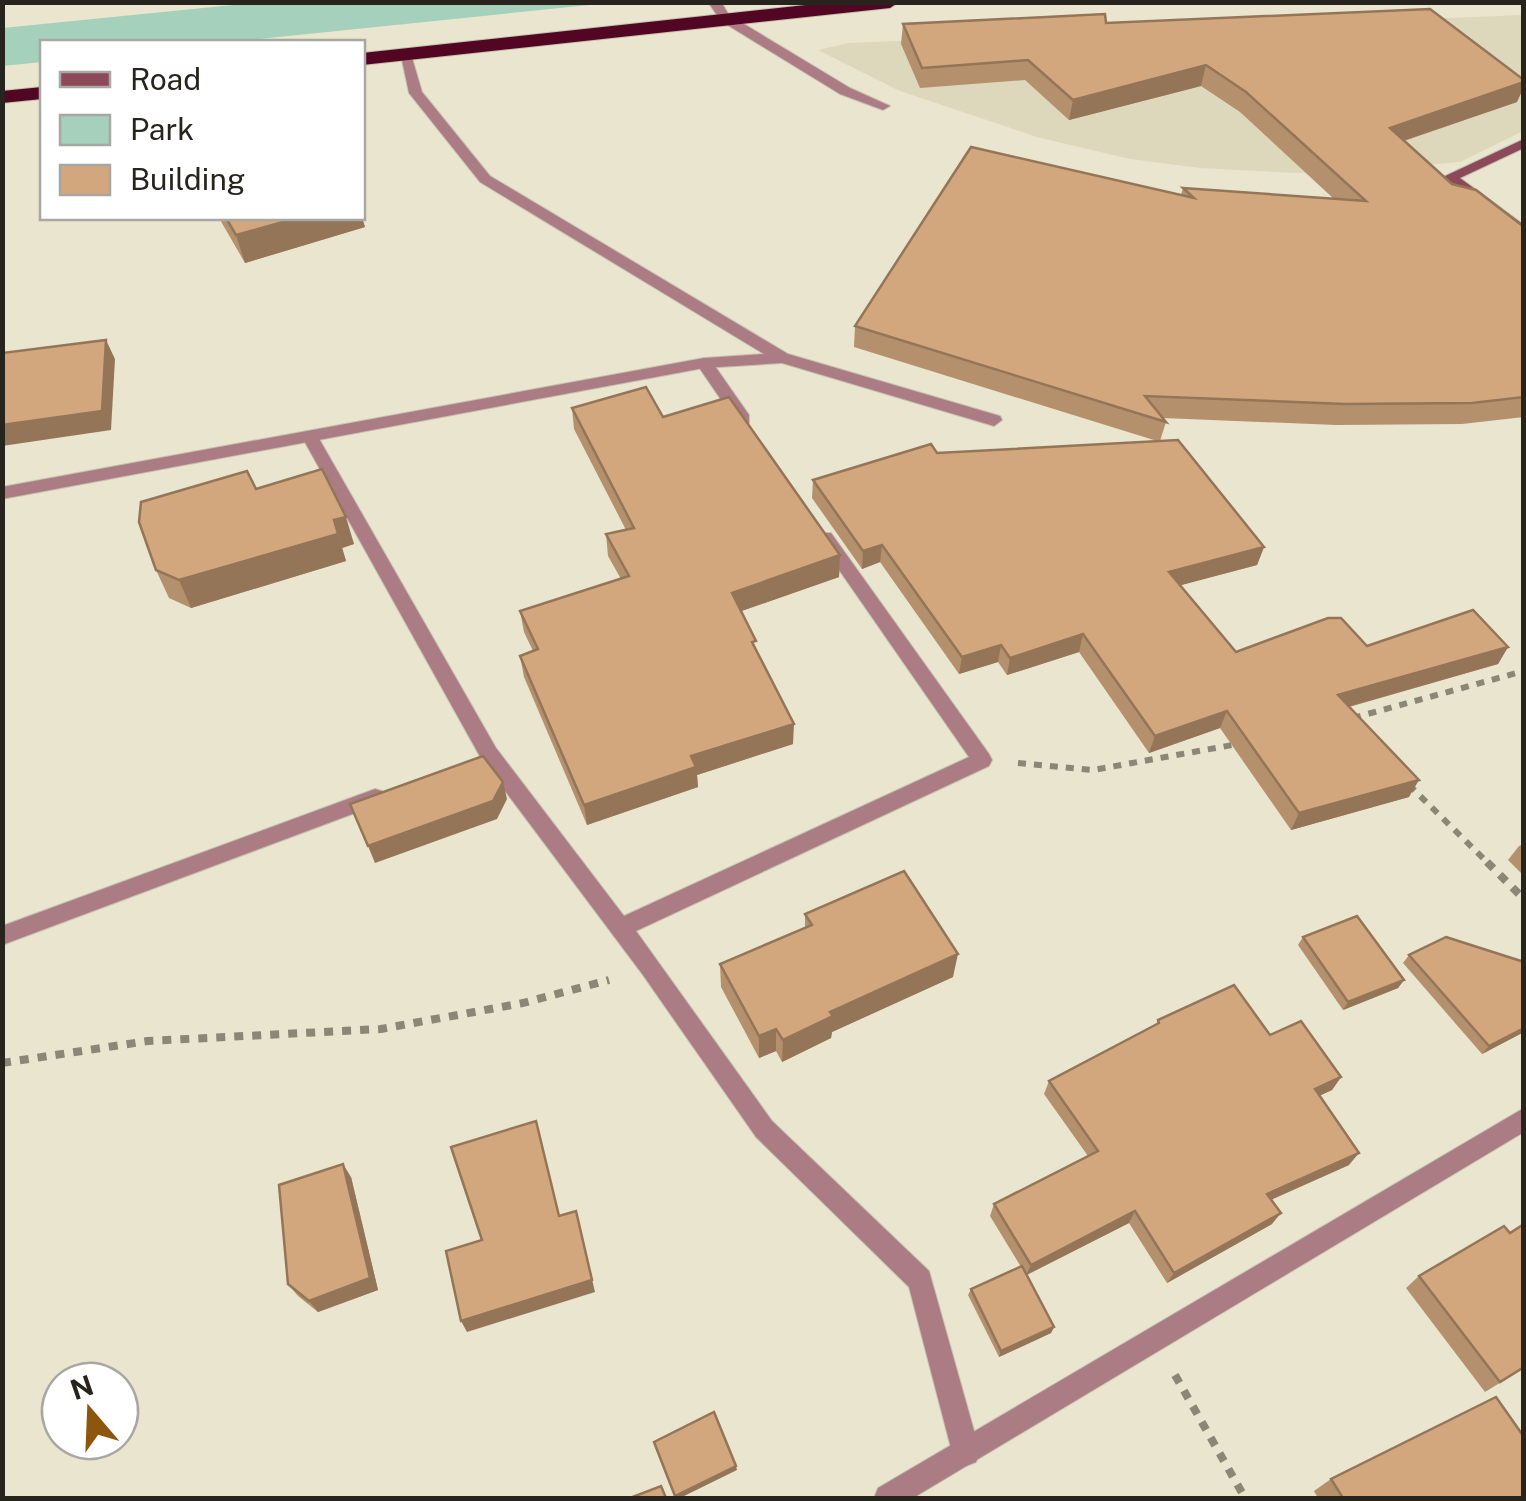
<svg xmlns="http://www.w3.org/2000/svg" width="1526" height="1501" font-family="'Public Sans',sans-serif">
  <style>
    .built { fill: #ddd7bb }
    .green { fill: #a5d0bb }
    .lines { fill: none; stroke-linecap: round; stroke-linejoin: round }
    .lane-casing { stroke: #c6c2ae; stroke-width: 2 }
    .street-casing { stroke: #c6c2ae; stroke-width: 2 }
    .secondary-casing { stroke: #c6c2ae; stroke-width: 2 }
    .highway-casing { stroke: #c6c2ae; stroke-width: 2 }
    .path-far1 { stroke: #8a8777; stroke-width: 6; stroke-dasharray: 8 8; stroke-linecap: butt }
    .path { stroke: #8a8777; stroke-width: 8; stroke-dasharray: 9 9; stroke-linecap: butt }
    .lane { fill: #ac7c85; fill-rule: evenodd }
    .street { fill: #ac7c85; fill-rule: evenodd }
    .secondary { fill: #8c4959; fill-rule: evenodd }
    .highway { fill: #530624; fill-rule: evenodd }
    .wall { fill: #b5906c }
    .shaded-wall { fill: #947558 }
    .building { fill: #d3a77e; stroke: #947558; stroke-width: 2.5 }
  </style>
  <rect width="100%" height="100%" fill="#e9e5ce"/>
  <!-- built -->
  <path class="built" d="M1523 15V131L1460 162 1370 170 1296 173 1200 168 1130 159 1037 137 900 91 818 50 849 43Z"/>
  <!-- green -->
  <path class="green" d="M253 3V2L609 3 229 42H42V62L3 66V28Z"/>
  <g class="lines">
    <defs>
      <g id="lane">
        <path d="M704 358 710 359 749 415V423H737L696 363Z"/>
        <path d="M310 431 318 437 496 748 624 916 969 757 819 541 816 537 819 533H831L989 754 992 760 989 766 636 931 772 1121 929 1271 980 1452 976 1462 966 1466 956 1462 952 1452 909 1287 756 1137 643 975 482 760 302 437Z"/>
        <path d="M375 789 382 791 385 797 382 803 2 945V926Z"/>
      </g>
      <g id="street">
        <path d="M708 2H721L729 15 850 88 890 106 883 110 840 94 721 21Z"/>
        <path d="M400 51H410L422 92 490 176 788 354 1000 416 1002 420 994 426 782 363 704 368 2 499V487L704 358 764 354 480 182 409 93Z"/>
        <path d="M1524 1108V1132L913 1498H874L878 1488Z"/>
      </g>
      <path id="secondary" d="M1524 139V148L1460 178 1524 225V236L1443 177Z"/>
      <g id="highway">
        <path d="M833 2H899L890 8 362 65V53Z"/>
        <path d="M42 87V99L2 103V91Z"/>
      </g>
    </defs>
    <!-- lane casing -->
    <use href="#lane" class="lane-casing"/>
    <!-- street casing -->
    <use href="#street" class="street-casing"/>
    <!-- secondary casing -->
    <use href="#secondary" class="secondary-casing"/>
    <!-- highway casing -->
    <use href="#highway" class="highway-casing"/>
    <!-- path-far1 -->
    <g class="path-far1">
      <path d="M1353 718 1524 671"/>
      <path d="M1018 763 1093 770 1238 744"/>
      <path d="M1409 785 1489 864"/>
    </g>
    <!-- path -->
    <g class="path">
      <path d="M1487 862 1524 899"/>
      <path d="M2 1063 148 1041 381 1029 523 1003 609 980"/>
      <path d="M1175 1375 1245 1498"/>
    </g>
    <!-- lane -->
    <use href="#lane" class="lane"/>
    <!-- street -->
    <use href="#street" class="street"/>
    <!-- secondary -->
    <use href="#secondary" class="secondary"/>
    <!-- highway -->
    <use href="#highway" class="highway"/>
  </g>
  <!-- wall -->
  <g class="wall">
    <path d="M1106 23 1517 102 1404 141 1452 184 1524 227V417L1462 424 1336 425 1163 418 1166 422 1160 441 1264 547 1257 565 1180 585 1236 652 1367 646 1508 647 1498 664 1349 707 1409 797 1291 830 1220 728 1149 753 1079 652 1007 675 998 662 959 674 880 562 862 569 812 498 813 480 937 453 1157 441 854 347 855 326 1181 195 1183 188 1334 199 1240 112 1201 86 1069 120 1025 80 920 88 901 44 903 24Z"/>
    <path d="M219 218H362L365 227 245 263Z"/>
    <path d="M572 408 663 417 840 555 839 577 741 611 793 744 697 775 698 787 587 825 524 677 520 656 533 651 524 632 520 611 621 579 608 556 606 534 626 530 574 429Z"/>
    <path d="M322 469 354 544 342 548 346 561 191 608 169 598 156 570 256 489Z"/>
    <path d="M1524 844V876L1508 860 1519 846Z"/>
    <path d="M805 914 953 977 832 1032 831 1038 782 1062 776 1051 759 1058 721 987 720 964 805 928Z"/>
    <path d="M1303 937 1404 980 1398 988 1343 1010 1298 945Z"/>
    <path d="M1409 955 1524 962V1032L1482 1054 1403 963Z"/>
    <path d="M1158 1020 1270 1035 1341 1077 1332 1090 1319 1096 1349 1165 1271 1200 1272 1224 1167 1283 1129 1223 1027 1275 1054 1327 1051 1333 999 1357 968 1295 971 1289 1021 1267 990 1216 994 1204 1088 1156 1044 1094 1049 1081 1156 1025Z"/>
    <path d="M351 1177 378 1290 318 1312 298 1296 288 1284Z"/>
    <path d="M1419 1276 1524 1368 1485 1392 1406 1288Z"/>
    <path d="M1331 1479 1524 1498H1318L1314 1491Z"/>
  </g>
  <!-- shaded-wall -->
  <g class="shaded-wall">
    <path d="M1206 65 1201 86 1069 120 1073 100Z"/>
    <path d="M1524 82V87L1517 102 1382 148 1390 128Z"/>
    <path d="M297 218H362L365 227 245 263 236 235Z"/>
    <path d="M106 340 115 359 111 430 2 446V425Z"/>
    <path d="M346 517 354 544 342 548 334 520Z"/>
    <path d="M338 534 346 561 191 608 179 580Z"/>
    <path d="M882 545 880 562 862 569 863 551Z"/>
    <path d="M1264 547 1257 565 1163 590 1169 572Z"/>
    <path d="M840 555 839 577 733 614 732 593Z"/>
    <path d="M1083 634 1079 652 1007 675 1010 658Z"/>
    <path d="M1001 645 998 662 959 674 962 657Z"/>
    <path d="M1508 647 1498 664 1330 712 1338 695Z"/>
    <path d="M1227 711 1220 728 1149 753 1155 736Z"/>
    <path d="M794 724 793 744 697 775 698 787 587 825 584 805 691 756Z"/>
    <path d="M1419 780 1409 797 1291 830 1299 813Z"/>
    <path d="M503 782 507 799 497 819 375 863 368 846Z"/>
    <path d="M958 954 953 977 832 1032 831 1038 782 1062 783 1040 830 1012Z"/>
    <path d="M1404 980 1398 988 1343 1010 1348 1002Z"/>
    <path d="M1524 1028V1032L1482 1054 1489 1046Z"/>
    <path d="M776 1029V1051L759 1058V1036Z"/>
    <path d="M1341 1077 1332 1090 1306 1102 1315 1089Z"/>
    <path d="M1359 1153 1349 1165 1259 1205 1267 1194Z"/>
    <path d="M343 1164 351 1177 378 1290 318 1312 309 1301Z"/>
    <path d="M576 1211 595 1292 467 1332 461 1321Z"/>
    <path d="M1135 1211 1129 1223 1026 1275 1031 1265Z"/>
    <path d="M1281 1213 1272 1224 1167 1283 1174 1273Z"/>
    <path d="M1054 1327 1051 1333 999 1357 1001 1351Z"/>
    <path d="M736 1466 737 1470 680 1498H675V1496Z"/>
  </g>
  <!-- building -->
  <g class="building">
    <path d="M1430 9 1524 80V82L1390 128 1452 184 1476 190 1524 227V397L1472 403 1345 404 1145 396 1166 422 855 326 971 147 1194 198 1183 188 1366 201 1246 92 1206 65 1073 100 1028 60 922 68 903 24 1105 14 1106 23Z"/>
    <path d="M226 218H297L236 235Z"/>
    <path d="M106 340 102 411 2 425V353Z"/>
    <path d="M646 387 663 417 729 397 840 555 732 593 756 641 752 642 794 724 691 756 696 767 584 805 520 656 538 649 520 611 629 576 606 534 634 528 572 408Z"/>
    <path d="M1178 440 1264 547 1169 572 1236 652 1328 618H1341L1367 646 1473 610 1508 647 1338 695 1419 780 1299 813 1227 711 1155 736 1083 634 1010 658 1001 645 962 657 882 545 863 551 813 480 931 444 937 453Z"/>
    <path d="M322 469 346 517 334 520 338 534 179 580 156 570 139 522 141 502 247 471 256 489Z"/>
    <path d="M483 756 503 782 493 801 368 846 350 804Z"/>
    <path d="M904 871 958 954 830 1012 833 1016 783 1040 776 1029 759 1036 720 964 812 925 805 914Z"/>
    <path d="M1357 916 1404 980 1348 1002 1303 937Z"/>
    <path d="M1446 937 1524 962V1028L1489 1046 1409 955Z"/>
    <path d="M1234 985 1270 1035 1301 1021 1341 1077 1315 1089 1359 1153 1267 1194 1281 1213 1174 1273 1135 1211 1031 1265 994 1204 1098 1151 1049 1081 1159 1023 1158 1020Z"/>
    <path d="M536 1121 559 1216 576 1211 592 1280 461 1321 446 1251 482 1240 451 1147Z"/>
    <path d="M343 1164 370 1278 309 1301 288 1284 279 1185Z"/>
    <path d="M1524 1224V1367L1500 1382 1419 1276 1504 1226 1510 1233Z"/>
    <path d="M1022 1266 1054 1327 1001 1351 971 1289Z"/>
    <path d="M1496 1397 1524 1437V1498H1343L1331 1479Z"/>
    <path d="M714 1412 736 1466 675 1496 654 1442Z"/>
    <path d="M661 1486 666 1498H630Z"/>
  </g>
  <!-- border -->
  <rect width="1526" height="1501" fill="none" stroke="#26241c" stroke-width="10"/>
  <!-- legend -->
  <rect x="40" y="40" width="325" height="180" fill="#ffffff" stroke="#a8a7a4" stroke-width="2.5"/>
  <rect x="60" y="72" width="50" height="15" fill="#8c4959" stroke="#a8a7a4" stroke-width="2.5"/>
  <text x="130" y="90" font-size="30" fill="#26241c">Road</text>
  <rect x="60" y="115" width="50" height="30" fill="#a5d0bb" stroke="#a8a7a4" stroke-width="2.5"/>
  <text x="130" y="140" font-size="30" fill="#26241c">Park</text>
  <rect x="60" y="165" width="50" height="30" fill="#d3a77e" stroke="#a8a7a4" stroke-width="2.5"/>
  <text x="130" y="190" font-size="30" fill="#26241c">Building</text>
  <!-- north arrow -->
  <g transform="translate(90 1411) rotate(341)"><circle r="48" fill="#ffffff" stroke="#a8a7a4" stroke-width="2.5"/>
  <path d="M0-8L18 38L0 25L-18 38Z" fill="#8e550d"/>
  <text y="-15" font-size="28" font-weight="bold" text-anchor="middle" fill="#26241c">N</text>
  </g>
</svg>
